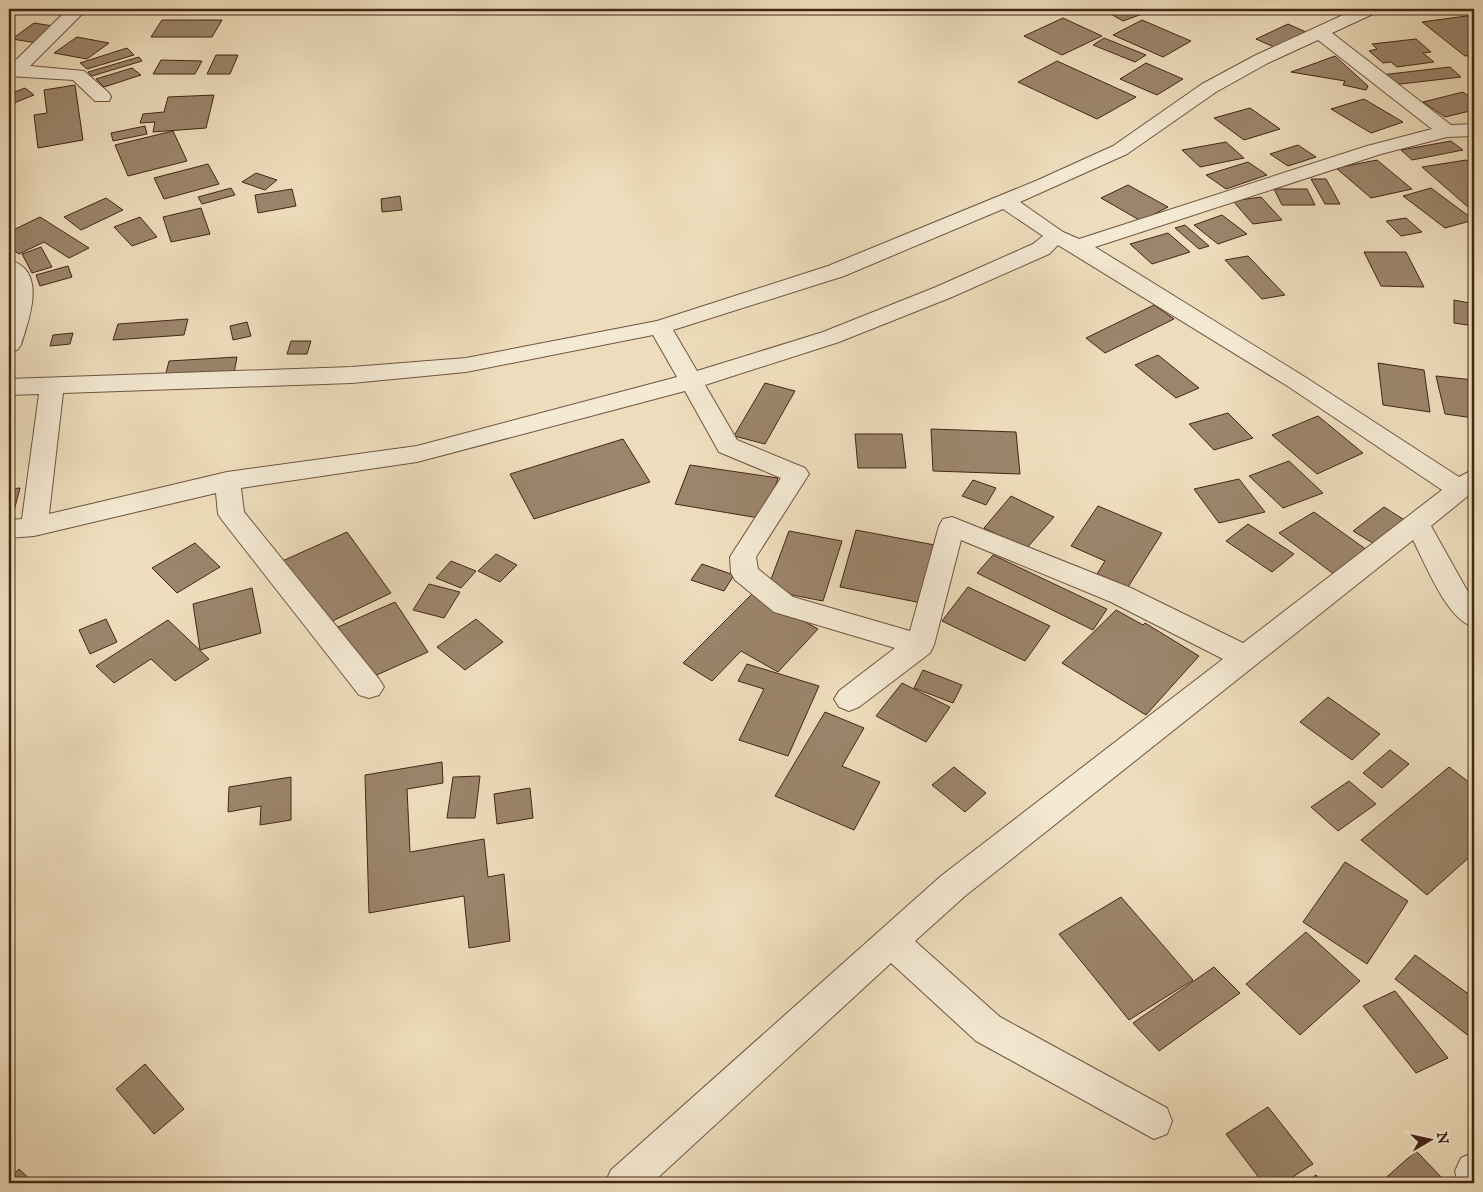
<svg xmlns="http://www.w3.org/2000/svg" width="1483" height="1192" font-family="'IM FELL English',serif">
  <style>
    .building { fill: #9c856c; stroke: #442616 }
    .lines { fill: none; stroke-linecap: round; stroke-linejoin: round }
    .minor-casing { stroke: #6e5440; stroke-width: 2 }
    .minor { fill: #f4e9d3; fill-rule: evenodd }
  </style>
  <rect width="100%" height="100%" fill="#eeddbc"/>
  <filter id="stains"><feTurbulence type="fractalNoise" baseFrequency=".004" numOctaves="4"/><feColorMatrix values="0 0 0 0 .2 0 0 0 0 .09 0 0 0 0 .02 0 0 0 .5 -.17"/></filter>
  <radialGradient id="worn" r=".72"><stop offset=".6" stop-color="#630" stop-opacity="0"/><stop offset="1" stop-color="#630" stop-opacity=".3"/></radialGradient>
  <!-- building -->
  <g class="building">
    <path d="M172 9H204L201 14H169Z"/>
    <path d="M218 9H252L250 12 217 11Z"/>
    <path d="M1122 9H1156L1123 21 1109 13Z"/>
    <path d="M1474 15V55L1465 56 1422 22Z"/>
    <path d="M1063 18 1102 36 1062 55 1024 36Z"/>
    <path d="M162 20H222L212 37H151Z"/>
    <path d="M1142 20 1191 41 1163 57 1113 35Z"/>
    <path d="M34 23 59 27 37 43 12 39Z"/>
    <path d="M1288 24 1306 32 1274 47 1256 39Z"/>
    <path d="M77 37 109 43 87 59 54 53Z"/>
    <path d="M1104 38 1146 55 1135 62 1093 45Z"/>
    <path d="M1416 39 1431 52 1423 53 1434 62 1397 67 1391 62 1383 63 1369 51 1377 49 1372 44Z"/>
    <path d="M127 48 134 55 87 69 80 63Z"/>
    <path d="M216 55H238L230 74H207Z"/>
    <path d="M1335 56 1368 86 1366 90 1343 85 1345 81 1291 72Z"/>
    <path d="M139 57 142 61 92 76 88 72Z"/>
    <path d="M161 60 202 61 195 74H153Z"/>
    <path d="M1057 61 1136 97 1097 119 1018 82Z"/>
    <path d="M1146 63 1183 79 1157 95 1120 79Z"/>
    <path d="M1450 67 1461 77 1392 85 1381 75Z"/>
    <path d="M132 68 141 75 104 87 96 79Z"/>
    <path d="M75 85 83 140 38 148 34 115 47 113 44 90Z"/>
    <path d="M25 88 34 95 9 105V94Z"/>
    <path d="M1463 92 1474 100V110L1445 117 1423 102Z"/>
    <path d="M214 95 206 128 153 132 155 122 140 123 143 114 164 112 168 97Z"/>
    <path d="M1364 99 1403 122 1371 133 1331 109Z"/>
    <path d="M1250 108 1280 129 1244 140 1214 118Z"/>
    <path d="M145 126 147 134 113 141 111 133Z"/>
    <path d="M173 131 187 161 128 176 115 145Z"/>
    <path d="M1451 141 1463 150 1412 160 1401 150Z"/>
    <path d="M1226 142 1244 158 1200 167 1182 150Z"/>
    <path d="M1298 145 1316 157 1288 166 1270 154Z"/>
    <path d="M1377 160 1412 189 1371 198 1336 168Z"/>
    <path d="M1466 160 1474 167V206L1468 207 1422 167Z"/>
    <path d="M1248 162 1267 175 1226 189 1206 175Z"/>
    <path d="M208 164 219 184 164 199 154 178Z"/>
    <path d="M256 173 277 180 265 190 242 182Z"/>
    <path d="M1311 179H1326L1340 204H1325Z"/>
    <path d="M1128 185 1168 207 1141 221 1101 198Z"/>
    <path d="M231 188 235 195 202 204 198 197Z"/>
    <path d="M1431 188 1474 220 1445 228 1403 196Z"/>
    <path d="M292 189 296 206 258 213 255 195Z"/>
    <path d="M1274 189H1307L1315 205H1282Z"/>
    <path d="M400 196 402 210 382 212 381 199Z"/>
    <path d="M1261 197 1282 220 1253 224 1233 201Z"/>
    <path d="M106 198 123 210 81 230 64 217Z"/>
    <path d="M201 208 210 234 171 242 163 217Z"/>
    <path d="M1222 215 1247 234 1218 244 1194 225Z"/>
    <path d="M40 217 89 248 69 258 44 242 19 254 9 247V232Z"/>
    <path d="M140 217 157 237 132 246 114 227Z"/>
    <path d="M1406 218 1422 232 1401 236 1386 221Z"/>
    <path d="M1185 225 1209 246 1199 249 1175 228Z"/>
    <path d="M1168 233 1190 252 1152 264 1130 244Z"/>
    <path d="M41 247 52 267 32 273 22 254Z"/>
    <path d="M1364 252H1406L1424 287 1381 286Z"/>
    <path d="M1248 256 1285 295 1262 299 1225 260Z"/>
    <path d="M68 266 72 277 40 286 36 275Z"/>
    <path d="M1454 300 1474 304V326L1454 323Z"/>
    <path d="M1154 305 1174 319 1105 353 1086 338Z"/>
    <path d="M188 319 184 335 113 340 118 324Z"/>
    <path d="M247 322 251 336 233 340 230 326Z"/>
    <path d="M73 333 70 344 50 346 53 335Z"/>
    <path d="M291 341H311L307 354H287Z"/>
    <path d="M1158 355 1199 388 1176 398 1135 365Z"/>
    <path d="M237 357 234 373 165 377 169 361Z"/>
    <path d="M1378 363 1424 370 1430 412 1383 405Z"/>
    <path d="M1436 376 1474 380V418L1445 414Z"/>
    <path d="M765 383 795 391 765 444 734 436Z"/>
    <path d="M1228 413 1253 438 1214 450 1189 424Z"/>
    <path d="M1318 416 1363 453 1317 474 1272 435Z"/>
    <path d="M931 429 1016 432 1020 474 933 471Z"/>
    <path d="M855 434H902L906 468H858Z"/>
    <path d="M623 439 650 482 534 519 510 474Z"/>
    <path d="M1289 461 1323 493 1283 508 1249 476Z"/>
    <path d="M690 465 778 478 765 519 675 504Z"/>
    <path d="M1239 479 1265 512 1219 523 1194 489Z"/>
    <path d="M973 480 996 488 986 505 962 496Z"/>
    <path d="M20 488 11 522H9V489Z"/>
    <path d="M1011 496 1054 517 1026 549 984 528Z"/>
    <path d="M1098 506 1162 533 1128 587 1097 574 1105 561 1071 546Z"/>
    <path d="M1384 507 1406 521 1376 545 1353 531Z"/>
    <path d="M1314 512 1371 553 1335 575 1279 533Z"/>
    <path d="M1248 524 1294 554 1272 572 1226 541Z"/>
    <path d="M856 530 940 546 927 604 840 587Z"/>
    <path d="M789 531 842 541 823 601 767 590Z"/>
    <path d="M347 532 391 593 322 626 280 562Z"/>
    <path d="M195 543 220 567 177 593 152 568Z"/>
    <path d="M496 554 517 565 500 582 478 571Z"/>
    <path d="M993 555 1107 609 1093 630 977 573Z"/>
    <path d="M451 561 476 571 461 588 436 578Z"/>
    <path d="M702 564 734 575 724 591 691 580Z"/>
    <path d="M429 584 460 592 444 618 413 610Z"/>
    <path d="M968 587 1050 626 1025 661 942 621Z"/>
    <path d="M252 588 261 633 200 650 193 604Z"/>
    <path d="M753 593 818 629 778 672 741 651 712 681 683 663Z"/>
    <path d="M395 602 428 652 370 678 338 627Z"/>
    <path d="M1116 610 1143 625 1145 623 1199 656 1146 715 1062 663Z"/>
    <path d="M106 619 117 642 90 654 79 630Z"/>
    <path d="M476 619 503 642 465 670 437 647Z"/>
    <path d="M168 620 209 659 175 681 151 659 114 683 96 666Z"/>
    <path d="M747 664 819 686 788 756 739 740 764 689 738 681Z"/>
    <path d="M923 670 962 685 953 703 914 688Z"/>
    <path d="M902 683 950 707 926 742 876 716Z"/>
    <path d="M1328 697 1380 734 1352 760 1300 722Z"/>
    <path d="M825 712 864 728 842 766 880 782 854 830 775 796Z"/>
    <path d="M1390 750 1409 764 1382 788 1363 773Z"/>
    <path d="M442 762 443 783 407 789 410 852 484 839 488 877 504 874 510 941 469 948 464 896 369 913 365 775Z"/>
    <path d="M954 767 986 793 965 812 932 785Z"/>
    <path d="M1449 767 1474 786V853L1427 895 1361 840Z"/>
    <path d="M480 776 475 818H447L453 777Z"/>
    <path d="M291 777V820L260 825 261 806 228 812 229 787Z"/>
    <path d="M1349 781 1376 804 1338 831 1311 807Z"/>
    <path d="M530 788 533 818 497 824 494 794Z"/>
    <path d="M1345 862 1408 901 1367 964 1303 922Z"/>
    <path d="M1121 897 1193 980 1129 1020 1059 934Z"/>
    <path d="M1306 932 1360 981 1300 1035 1246 984Z"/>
    <path d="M1415 955 1474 998V1040L1395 979Z"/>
    <path d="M1214 967 1240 993 1159 1051 1133 1023Z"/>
    <path d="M1395 991 1448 1058 1416 1073 1363 1006Z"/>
    <path d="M145 1064 184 1109 154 1134 116 1089Z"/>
    <path d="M1268 1107 1313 1164 1283 1183H1263L1226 1134Z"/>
    <path d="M1416 1151 1446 1182 1380 1183Z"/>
    <path d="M19 1169 34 1183H9V1179Z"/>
    <path d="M1316 1175 1323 1183H1305Z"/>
  </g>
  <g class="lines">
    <defs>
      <g id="minor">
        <path d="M68 9H87L30 66 84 71 109 93 111 97 109 101H95L73 80 9 76V64L17 59Z"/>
        <path d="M1356 9H1378L1375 13 1332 33 1451 125 1474 124V136L1447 137 1381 154 1095 247 1305 377 1459 477 1474 469V491L1431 526 1468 592 1474 599V627C1447 620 1426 565 1413 540L965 896 915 941 1000 1017 1167 1108 1172 1121 1167 1134 1154 1139 976 1041 891 963 652 1183H605L611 1170 941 876 1223 659 1111 602 961 540 934 645 930 653 859 707 849 711 839 707 834 699 839 691 895 648 774 612 735 580 731 573 730 557 781 478 719 452 685 391 417 462 241 488 244 512 379 679 384 687 379 695 369 698 359 695 222 520 218 514 216 493 34 536 9 538V520L22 519 39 394 9 395V379L352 367 466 358 657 321 828 266 1038 180 1113 146 1202 84 1256 55ZM1318 40 1432 129 1367 146 1079 239 1063 232 1020 202 1127 154 1216 92 1268 63ZM1003 209 1043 236 1033 244 936 287 823 332 697 371 673 330 844 276ZM1058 245 1289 387 1442 490 1243 643 1131 588 952 517 943 519 939 526 910 631 793 597 758 569 756 557 809 474 805 468 737 440 705 385 839 342 952 297 1049 254ZM653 335 677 377 417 446 227 472 49 514 63 393 352 383 466 372Z"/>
        <path d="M9 260C48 270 29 319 21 345L17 350 9 352V312L11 306Z"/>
        <path d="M1474 1152V1183H1458L1455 1171 1461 1158Z"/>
      </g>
    </defs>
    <!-- minor casing -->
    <use href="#minor" class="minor-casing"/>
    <!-- minor -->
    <use href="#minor" class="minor"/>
  </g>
  <!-- margin -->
  <rect width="1483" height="1192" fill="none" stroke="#eeddbc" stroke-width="30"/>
  <rect x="10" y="10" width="1463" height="1172" fill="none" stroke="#442616" stroke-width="2.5"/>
  <rect x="15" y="15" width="1453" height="1162" fill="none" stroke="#442616"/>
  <!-- north arrow -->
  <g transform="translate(1430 1140) rotate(81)" stroke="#f4e9d3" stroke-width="4" paint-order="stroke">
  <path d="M0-4L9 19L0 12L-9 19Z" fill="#442616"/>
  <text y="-8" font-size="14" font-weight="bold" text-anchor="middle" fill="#442616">N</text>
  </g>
  <rect width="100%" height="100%" filter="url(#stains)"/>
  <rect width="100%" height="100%" fill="url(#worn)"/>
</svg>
